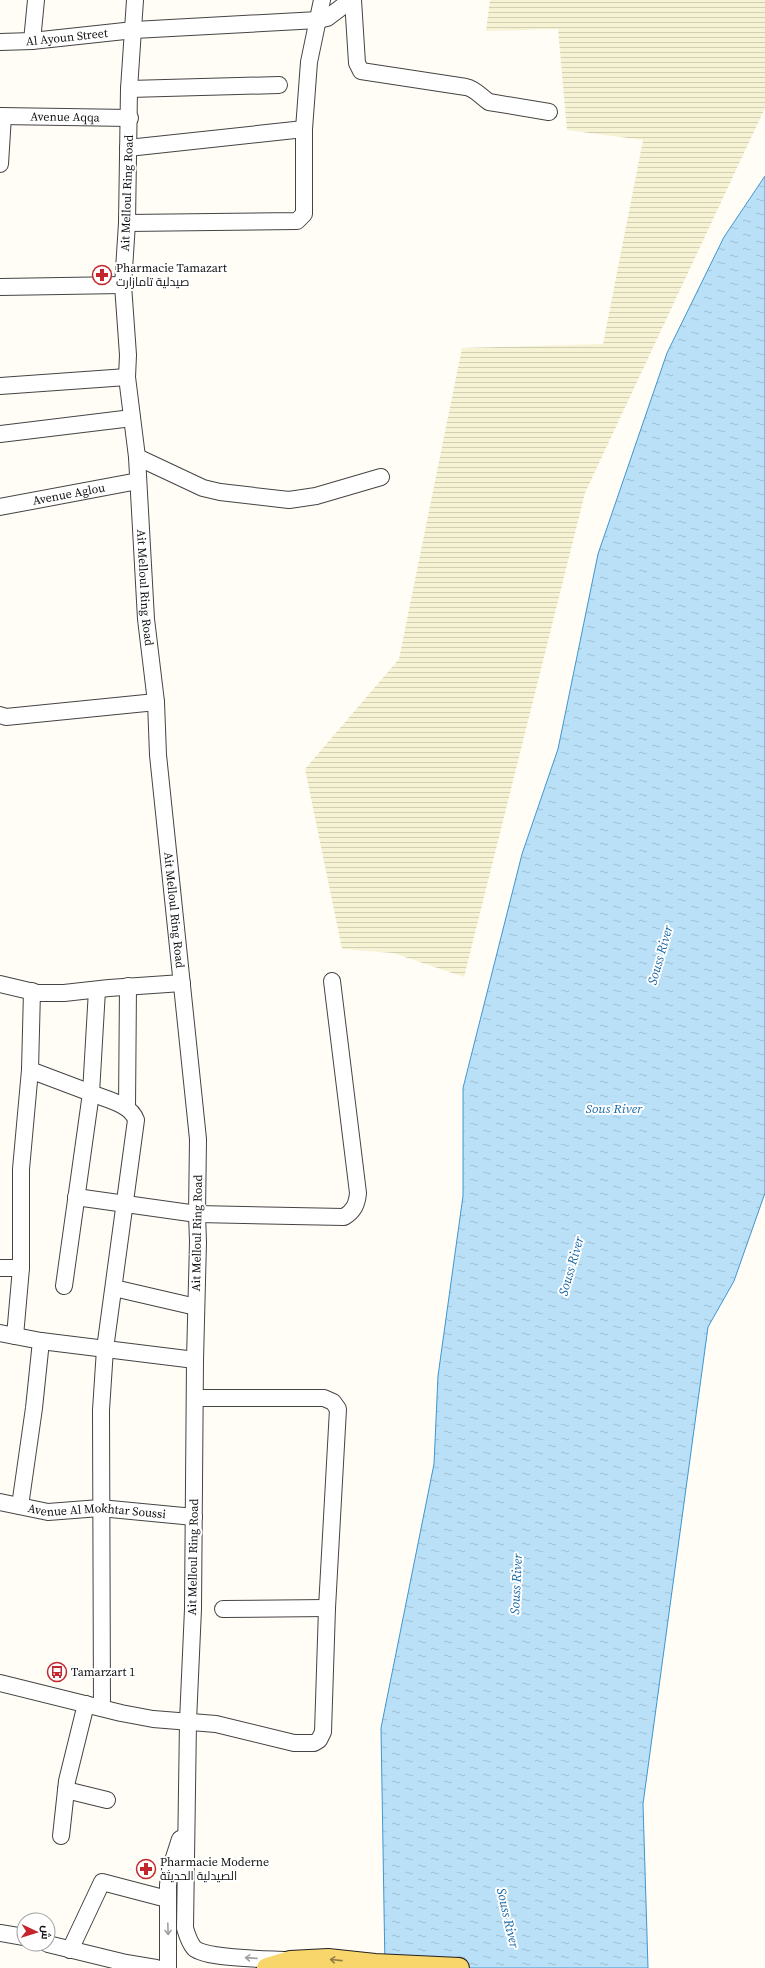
<svg xmlns="http://www.w3.org/2000/svg" width="765" height="1968" font-family="'Source Serif 4',Cairo,serif">
  <style>
    .farmland { fill: url(#farmland-rules) }
    .water { fill: url(#water-ripples); stroke: #3f96cf }
    .lines { fill: none; stroke-linecap: round; stroke-linejoin: round }
    .minor-casing { stroke: #444; stroke-width: 18 }
    .major-casing { stroke: #222; stroke-width: 22 }
    .minor { stroke: #fff; stroke-width: 16 }
    .major { stroke: #f9d66b; stroke-width: 20 }
    .oneway { stroke: #a0a0a0 }
    .oneway2 { stroke: #917d42 }
    .labels { text-anchor: middle; dominant-baseline: central; stroke-width: 4; stroke-linejoin: round; paint-order: stroke }
    .street-label { font-size: 12px; fill: #111; stroke: #fff }
    .poi-label { font-size: 12px; fill: #111; stroke: #fff; text-anchor: start }
    .water-label { font-size: 13px; font-style: italic; fill: #1768a6; stroke: #fff }
  </style>
  <defs>
    <pattern id="farmland-rules" width="6" height="5" patternUnits="userSpaceOnUse"><rect width="6" height="5" fill="#f6f3d4"/><path d="M0 2.5h6" fill="none" stroke="#d2cfb5"/></pattern>
    <pattern id="water-ripples" width="26" height="14" patternUnits="userSpaceOnUse"><rect width="26" height="14" fill="#b9e0f7"/><path d="M2 4q2-2 4 0t4 0M15 11q2-2 4 0t4 0" fill="none" stroke="#9ebfd3"/></pattern>
  </defs>
  <rect width="100%" height="100%" fill="#fffdf5"/>
  <!-- farmland -->
  <path class="farmland" d="M490 0H765V108L585 493 464 977 393 953 342 949 305 769 399 659 462 348 603 344 643 140 567 130 558 29 486 31Z"/>
  <!-- water -->
  <path class="water" d="M765 176V1193L734 1281 708 1327 643 1804 648 1968H385L381 1728 434 1464 438 1376 463 1196V1088L522 854 558 749 598 554 667 353 724 237Z"/>
  <g class="lines">
    <defs>
      <g id="minor">
        <path id="s1" d="M135 0 129 89 127 223 123 285 128 355 127 377 137 457 146 619 156 702 158 755 198 1139 197 1214 198 1242 195 1360 193 1609 188 1721 185 1928C187 1935 189 1942 194 1948 206 1959 268 1959 286 1960"/>
        <path d="M353 0 357 63 361 71 466 87C476 89 481 97 489 102L549 112"/>
        <path d="M32 41 36 0"/>
        <path id="s2" d="M0 42 32 41 134 30 318 20 327 18 351 0"/>
        <path d="M129 89 279 85"/>
        <path id="s3" d="M0 116 130 118"/>
        <path d="M128 148 304 129"/>
        <path d="M0 164 3 116"/>
        <path d="M127 223 297 221 304 214V129L309 62 322 0"/>
        <path d="M0 287 123 285"/>
        <path d="M0 386 127 377"/>
        <path d="M0 434 132 418"/>
        <path d="M137 457 203 488 220 492 289 500 316 496 381 477"/>
        <path id="s4" d="M0 507 138 481"/>
        <path d="M0 715 6 717 156 702"/>
        <path d="M0 984 38 993H64L109 988 182 983"/>
        <path d="M97 990 91 1093C105 1099 131 1104 136 1120L105 1349 101 1410 102 1708"/>
        <path d="M30 1070 91 1093 64 1286"/>
        <path d="M127 1108 128 986"/>
        <path d="M76 1197 197 1214 344 1217C354 1211 357 1204 358 1193L332 981"/>
        <path d="M0 1268H21"/>
        <path d="M114 1288 196 1307"/>
        <path d="M0 1333 41 1341 195 1360"/>
        <path d="M15 1336 21 1268V1169L30 1070 32 991"/>
        <path id="s5" d="M0 1502 48 1512 100 1508 194 1517"/>
        <path d="M20 1506 34 1408 41 1341"/>
        <path d="M223 1609 327 1608"/>
        <path d="M0 1683 121 1713 153 1719 216 1724 294 1743H314L319 1740 323 1732 327 1608 338 1409 333 1402 324 1398H195"/>
        <path d="M66 1790 107 1800"/>
        <path d="M61 1836 67 1781 86 1704"/>
        <path d="M0 1933 24 1937"/>
        <path d="M48 1944 126 1963 156 1968"/>
        <path d="M70 1950 102 1882 167 1899"/>
        <path d="M168 1968V1885L170 1870 180 1839"/>
      </g>
      <path id="major" d="M267 1968 290 1961 328 1959 375 1964 459 1968"/>
    </defs>
    <!-- minor casing -->
    <use href="#minor" class="minor-casing"/>
    <!-- major casing -->
    <use href="#major" class="major-casing"/>
    <!-- minor -->
    <use href="#minor" class="minor"/>
    <!-- major -->
    <use href="#major" class="major"/>
  </g>
  <!-- one-way arrows -->
  <defs><path id="oneway-shaft" d="M-6 0H5M1.5-3L5.5 0L1.5 3" fill="none" stroke-width="1.6" stroke-linecap="round" stroke-linejoin="round"/></defs>
  <g class="oneway">
    <use href="#oneway-shaft" transform="translate(168 1929) rotate(88)"/>
    <use href="#oneway-shaft" transform="translate(251 1958) rotate(-176)"/>
  </g>
  <use class="oneway2" href="#oneway-shaft" transform="translate(336 1960) rotate(-174)"/>
  <!-- icons -->
  <defs>
    <symbol id="pharmacy-ring" viewBox="-11 -11 22 22"><circle r="9.5" fill="#fff" stroke="#c4262e" stroke-width="1.5"/><path d="M-2-6h4v4h4v4h-4v4h-4v-4h-4v-4h4Z" fill="#c4262e"/></symbol>
    <symbol id="bus-ring" viewBox="-11 -11 22 22"><circle r="9.5" fill="#fff" stroke="#c4262e" stroke-width="1.5"/><path d="M-5-6H5V4H4V6H2V4H-2V6H-4V4H-5ZM-3.5-4V0h7V-4ZM-3.5 1.2v1.5H-2V1.2ZM2 1.2v1.5H3.5V1.2Z" fill="#c4262e"/></symbol>
  </defs>
  <g fill-rule="evenodd">
    <use href="#pharmacy-ring" x="91" y="264" width="22" height="22"/>
    <use href="#bus-ring" x="46" y="1661" width="22" height="22"/>
    <use href="#pharmacy-ring" x="135" y="1858" width="22" height="22"/>
  </g>
  <g class="labels">
    <!-- street labels -->
    <g class="street-label">
      <text stroke="none"><textPath href="#s2" startOffset="67">Al Ayoun Street</textPath></text>
      <text stroke="none"><textPath href="#s3" startOffset="65">Avenue Aqqa</textPath></text>
      <text transform="translate(127 193) rotate(-88)">Ait Melloul Ring Road</text>
      <text stroke="none"><textPath href="#s4" startOffset="70">Avenue Aglou</textPath></text>
      <text stroke="none"><textPath href="#s1" startOffset="589">Ait Melloul Ring Road</textPath></text>
      <text stroke="none"><textPath href="#s1" startOffset="913">Ait Melloul Ring Road</textPath></text>
      <text transform="translate(197 1233) rotate(-89)">Ait Melloul Ring Road</text>
      <text stroke="none"><textPath href="#s5" startOffset="98">Avenue Al Mokhtar Soussi</textPath></text>
      <text transform="translate(193 1557) rotate(-89)">Ait Melloul Ring Road</text>
    </g>
    <!-- poi labels -->
    <g class="poi-label">
      <text x="116" y="268">Pharmacie Tamazart<tspan x="116" dy="14">صيدلية تامازارت</tspan></text>
      <text x="71" y="1672">Tamarzart 1</text>
      <text x="160" y="1862">Pharmacie Moderne<tspan x="160" dy="14">الصيدلية الحديثة</tspan></text>
    </g>
    <!-- water labels -->
    <g class="water-label">
      <text transform="translate(660 955) rotate(-74)">Souss River</text>
      <text x="614" y="1108">Sous River</text>
      <text transform="translate(571 1266) rotate(-74)">Souss River</text>
      <text transform="translate(516 1584) rotate(-87)">Souss River</text>
      <text transform="translate(508 1918) rotate(77)">Souss River</text>
    </g>
  </g>
  <!-- north arrow -->
  <g transform="translate(36 1932) rotate(94)"><circle r="19" fill="#ffffff" stroke="#a0a0a0"/>
  <path d="M0-3L7 15L0 10L-7 15Z" fill="#c4262e"/>
  <text y="-6" font-size="11" font-weight="bold" text-anchor="middle" fill="#111111">ش</text>
  </g>
</svg>
